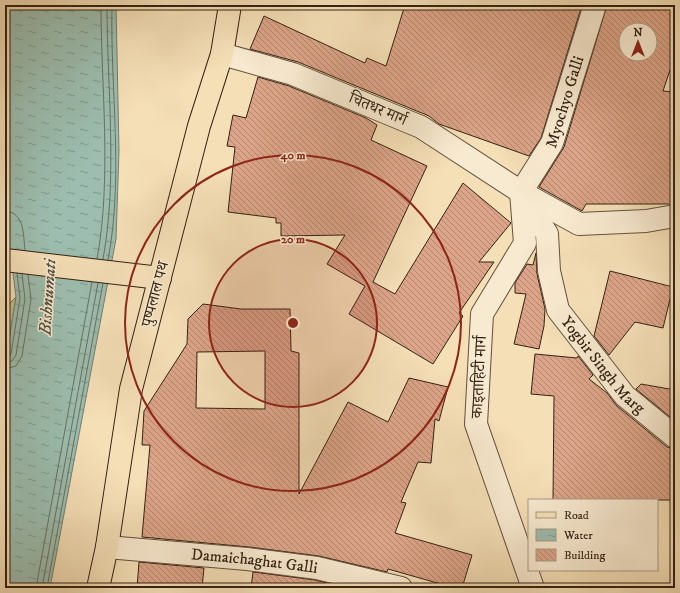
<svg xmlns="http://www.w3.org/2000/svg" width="680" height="593" font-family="'IM FELL DW Pica','Noto Serif Devanagari',serif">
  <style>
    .green { fill: #c1c08a; stroke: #7a714e }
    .water { fill: url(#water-ripples); stroke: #727f71 }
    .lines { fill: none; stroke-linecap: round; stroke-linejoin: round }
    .shore { stroke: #687061; stroke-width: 1 }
    .building { fill: url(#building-back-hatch); stroke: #342213; fill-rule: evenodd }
    .minor-casing { stroke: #64513c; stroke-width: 24 }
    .major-casing { stroke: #342213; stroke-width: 24 }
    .minor { stroke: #f8ead0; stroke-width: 22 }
    .major { stroke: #f5dfb7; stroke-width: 22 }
    .ring { fill: none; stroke: #8f2418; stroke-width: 2 }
    .labels { text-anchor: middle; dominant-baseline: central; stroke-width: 3; stroke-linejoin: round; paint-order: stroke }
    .street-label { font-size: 16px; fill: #342213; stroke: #f8ead0 }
    .water-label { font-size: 17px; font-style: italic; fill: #535042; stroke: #f8ead0 }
    .centre { fill: #8f2418; stroke: #f8ead0; stroke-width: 2 }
    .ring-label { font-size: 12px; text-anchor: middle; font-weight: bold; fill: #8f2418; stroke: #f8ead0; stroke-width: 3; stroke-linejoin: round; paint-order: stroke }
  </style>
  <defs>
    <pattern id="water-ripples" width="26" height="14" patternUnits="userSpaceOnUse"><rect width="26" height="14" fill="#9cbdaf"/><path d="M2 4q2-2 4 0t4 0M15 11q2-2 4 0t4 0" fill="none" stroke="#80998d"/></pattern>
    <pattern id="building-back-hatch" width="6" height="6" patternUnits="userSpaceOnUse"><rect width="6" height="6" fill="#dca488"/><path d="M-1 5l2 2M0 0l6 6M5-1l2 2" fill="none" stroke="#b3856e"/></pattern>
  </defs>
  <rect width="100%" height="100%" fill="#f5dfb7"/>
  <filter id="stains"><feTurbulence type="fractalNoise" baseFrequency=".005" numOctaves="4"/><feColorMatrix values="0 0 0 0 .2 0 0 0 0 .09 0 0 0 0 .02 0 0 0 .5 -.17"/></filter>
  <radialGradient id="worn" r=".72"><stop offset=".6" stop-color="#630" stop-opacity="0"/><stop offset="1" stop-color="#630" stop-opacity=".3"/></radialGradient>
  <!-- green -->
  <path class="green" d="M16 297 5 365V308Z"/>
  <!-- water -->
  <path class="water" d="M5 5H116L119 151 116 239 50 588H5V365L16 297 5 211Z"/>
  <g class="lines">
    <!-- shore -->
    <g class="shore">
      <path d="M5 211C25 212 23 235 25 250"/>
      <path d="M97 259C112 178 101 87 101 5"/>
      <path d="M103 259C118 178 107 88 107 5"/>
      <path d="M108 260C124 176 110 89 112 5"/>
      <path d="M5 358 9 357 11 354 20 298 17 273"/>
      <path d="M5 363 12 361 16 355 25 299 22 274"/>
      <path d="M5 369 16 366 22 356 31 299 28 275"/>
      <path d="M36 588 92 282"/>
      <path d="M42 588 98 283"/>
      <path d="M47 588 103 283"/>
    </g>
  </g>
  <!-- building -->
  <g class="building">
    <path d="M405 5H582L541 138 529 156 439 124 429 116 298 62 250 49 264 16 365 63 367 58 386 66Z"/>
    <path d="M607 5H675V55L663 91 675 92V204H586L582 211 539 187 564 147ZM626 30H650V54H626Z"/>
    <path d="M258 77 289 86 366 118 377 125 371 140 427 166 373 282 395 294 463 183 511 223 479 262H494L459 313 463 316 433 364 349 314 365 286 327 264 345 235 281 236V223H276V218L228 212 235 147 227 146 233 115 246 118Z"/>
    <path d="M536 253 537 274 545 309 544 326 539 349 514 344 526 294 515 293V283L527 264 533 265Z"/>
    <path d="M610 271 673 287 663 328 635 322 609 355 594 336Z"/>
    <path d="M203 304 241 309H290L291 351 299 353V494L348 402 388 422 409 378 448 387 439 421 435 419 431 463 418 462 401 502 406 503 395 533 472 555 462 588H455L388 569 387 572 319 556 249 547 142 537 150 445H142L144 411 187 344 188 319ZM265 351V409L196 408 197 352Z"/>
    <path d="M535 354 577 358 578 356 593 375 589 379 607 393 617 406 667 447 675 449V500H553L554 396 531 394Z"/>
    <path d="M641 384 675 390V421L636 389Z"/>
    <path d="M139 562 204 568 202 588H137Z"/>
    <path d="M253 572 315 580 338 586V588H251Z"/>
  </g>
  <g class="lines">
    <defs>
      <g id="minor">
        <path d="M222 54 293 74 421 127 521 192 579 224 646 221 675 216"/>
        <path d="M521 192 525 243 482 314 476 424 533 588"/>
        <path id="s1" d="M521 192 552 143 595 5"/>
        <path id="s2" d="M523 195 547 234 549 271 558 310 625 396 675 437"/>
        <path id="s3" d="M107 547 247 559 317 568 401 588"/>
      </g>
      <g id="major">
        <path d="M5 260 160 278"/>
        <path d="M98 588 107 547 131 389 199 126 222 54 230 5"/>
      </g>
    </defs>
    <!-- minor casing -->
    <use href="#minor" class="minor-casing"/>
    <!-- major casing -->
    <use href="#major" class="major-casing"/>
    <!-- minor -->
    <use href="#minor" class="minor"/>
    <!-- major -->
    <use href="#major" class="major"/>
  </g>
  <!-- distance rings -->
  <circle cx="293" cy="323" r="84" fill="#8f2418" fill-opacity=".12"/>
  <g class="ring">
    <circle cx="293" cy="323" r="84"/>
    <circle cx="293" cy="323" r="168"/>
  </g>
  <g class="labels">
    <!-- street labels -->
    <g class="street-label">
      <text stroke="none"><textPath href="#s1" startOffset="101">Myochyo Galli</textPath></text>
      <text transform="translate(378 109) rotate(23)">चितधर मार्ग</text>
      <text transform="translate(155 294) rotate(-75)">पुष्पलाल पथ</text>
      <text stroke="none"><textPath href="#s2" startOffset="194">Yogbir Singh Marg</textPath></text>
      <text transform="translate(479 377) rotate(-87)">काइताहिटी मार्ग</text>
      <text stroke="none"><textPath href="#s3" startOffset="148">Damaichaghat Galli</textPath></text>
    </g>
    <!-- water labels -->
    <g class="water-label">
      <text transform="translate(48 297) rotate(-86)">Bishnumati</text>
    </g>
  </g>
  <circle cx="293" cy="323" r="6" class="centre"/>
  <g class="ring-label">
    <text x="293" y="159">40 m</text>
    <text x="293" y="243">20 m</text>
  </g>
  <!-- margin -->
  <rect width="680" height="593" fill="none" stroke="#f5dfb7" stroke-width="20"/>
  <rect x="6" y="6" width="668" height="581" fill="none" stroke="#342213" stroke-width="2"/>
  <rect x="10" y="10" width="660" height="573" fill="none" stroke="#342213"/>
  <!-- legend -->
  <rect x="528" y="499" width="130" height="72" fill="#f8ead0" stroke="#aa9a84"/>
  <rect x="536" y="512" width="20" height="6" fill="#f5dfb7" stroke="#aa9a84"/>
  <text x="564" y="519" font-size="12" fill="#342213">Road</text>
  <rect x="536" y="529" width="20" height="12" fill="url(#water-ripples)" stroke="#aa9a84"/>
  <text x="564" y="539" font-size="12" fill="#342213">Water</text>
  <rect x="536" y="549" width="20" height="12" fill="url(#building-back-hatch)" stroke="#aa9a84"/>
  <text x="564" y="559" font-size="12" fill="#342213">Building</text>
  <!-- north arrow -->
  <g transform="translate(638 42)"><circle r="19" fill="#f8ead0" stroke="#aa9a84"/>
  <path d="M0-3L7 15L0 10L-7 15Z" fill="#8f2418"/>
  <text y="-6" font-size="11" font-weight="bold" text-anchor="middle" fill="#342213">N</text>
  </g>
  <rect width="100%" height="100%" filter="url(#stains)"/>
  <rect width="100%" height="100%" fill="url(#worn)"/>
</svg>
